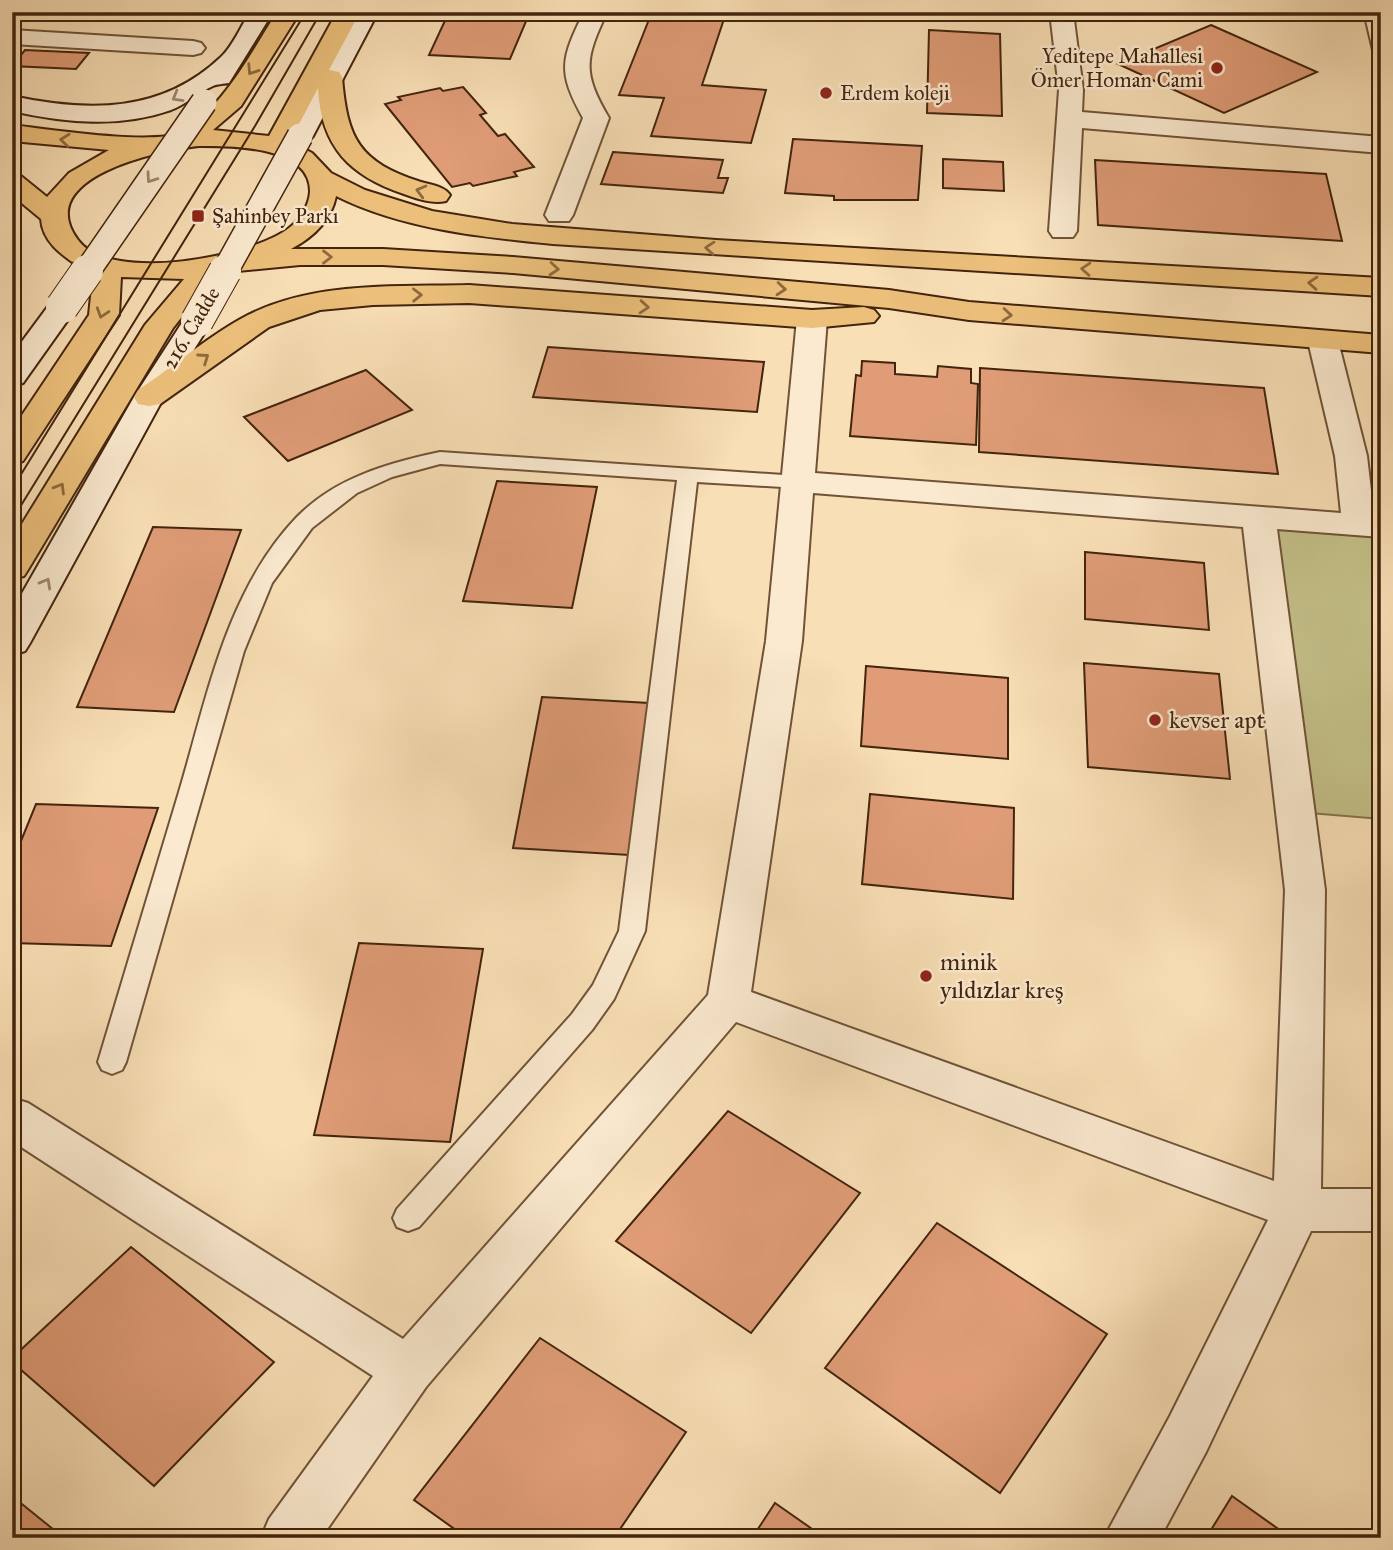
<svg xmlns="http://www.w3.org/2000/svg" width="1393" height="1550" font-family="'IM FELL Great Primer',serif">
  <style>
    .green { fill: #c4c089; stroke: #84724b; stroke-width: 2 }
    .building { fill: #df9c77; stroke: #43240d; stroke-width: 2 }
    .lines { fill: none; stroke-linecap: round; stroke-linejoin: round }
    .lane-casing { stroke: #705337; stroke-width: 4 }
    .street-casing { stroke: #705337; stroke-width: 4 }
    .secondary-casing { stroke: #43240d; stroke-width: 4 }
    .primary-casing { stroke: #43240d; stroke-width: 4 }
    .lane { fill: #fbead0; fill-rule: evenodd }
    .street { fill: #fbead0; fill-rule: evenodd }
    .secondary { fill: #fbead0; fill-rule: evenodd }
    .primary { fill: #ecc07b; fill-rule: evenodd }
    .tram { stroke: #43240d; stroke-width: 2 }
    .secondary-bridge-far1-casing { stroke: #43240d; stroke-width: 28; stroke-linecap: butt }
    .secondary-bridge-casing { stroke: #43240d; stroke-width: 34; stroke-linecap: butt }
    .secondary-bridge-far1 { stroke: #fbead0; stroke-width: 25 }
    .secondary-bridge { stroke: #fbead0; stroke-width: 32 }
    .oneway { stroke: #8f6a3e }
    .oneway2 { stroke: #9f876e }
    .poi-dot { fill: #8f2418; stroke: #fbead0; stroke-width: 2.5 }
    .labels { text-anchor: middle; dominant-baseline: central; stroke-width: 5; stroke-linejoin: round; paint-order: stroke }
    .far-poi-label { font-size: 21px; fill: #43240d; stroke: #fbead0; text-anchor: start }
    .far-street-label { font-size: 21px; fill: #43240d; stroke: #fbead0 }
    .poi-label { font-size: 24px; fill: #43240d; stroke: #fbead0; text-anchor: start }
  </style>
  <rect width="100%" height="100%" fill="#f9dfb6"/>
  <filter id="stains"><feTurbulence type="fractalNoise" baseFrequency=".00286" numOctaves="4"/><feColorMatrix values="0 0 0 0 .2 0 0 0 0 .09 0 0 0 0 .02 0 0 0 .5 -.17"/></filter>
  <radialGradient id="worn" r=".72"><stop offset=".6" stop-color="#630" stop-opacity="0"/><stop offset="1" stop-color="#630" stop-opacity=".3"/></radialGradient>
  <!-- green -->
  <path class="green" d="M1276 529 1379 537 1381 819 1310 813Z"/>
  <!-- building -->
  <g class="building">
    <path d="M449 12H530L510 59 429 55Z"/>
    <path d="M652 12 725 16 702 85 766 90 751 143 651 136 664 98 619 95Z"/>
    <path d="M1211 25 1317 72 1224 113 1118 64Z"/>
    <path d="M929 30 1000 34 1002 116 927 113Z"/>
    <path d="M25 50 89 53 76 69 12 66Z"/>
    <path d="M463 87 486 113 480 115 498 136 505 134 534 167 514 172 517 176 473 186 470 183 452 187 385 104 401 100 398 97 440 88 443 91Z"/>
    <path d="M793 139 922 146 918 200H834V196L785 193Z"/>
    <path d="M613 152 723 160 718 178H728L723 193 601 184Z"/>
    <path d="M943 159 1003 162 1004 191 943 188Z"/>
    <path d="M1095 160 1326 174 1342 241 1098 225Z"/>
    <path d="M548 347 764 362 757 412 533 397Z"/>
    <path d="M862 361 895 363V374L937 377 938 366 971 369V383L978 384 976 445 850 436 856 375 861 376Z"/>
    <path d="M980 368 1264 388 1278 474 979 452Z"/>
    <path d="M366 370 412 410 288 461 244 417Z"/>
    <path d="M497 481 597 487 572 608 463 601Z"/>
    <path d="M153 527 241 530 174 712 77 707Z"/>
    <path d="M1085 552 1204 563 1209 630 1085 619Z"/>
    <path d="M1084 663 1219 674 1230 779 1088 767Z"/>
    <path d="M866 666 1008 678V759L861 746Z"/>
    <path d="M542 697 649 703 629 855 513 848Z"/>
    <path d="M870 794 1014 808 1013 899 862 884Z"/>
    <path d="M36 804 158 808 111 946 12 943V863Z"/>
    <path d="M359 943 483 949 450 1142 314 1135Z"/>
    <path d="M728 1111 860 1193 751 1333 616 1241Z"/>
    <path d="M937 1223 1107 1334 1000 1493 825 1368Z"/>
    <path d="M131 1247 274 1362 154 1486 12 1362V1358Z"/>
    <path d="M540 1338 686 1432 614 1538H467L414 1500Z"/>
    <path d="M12 1496 64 1538H12Z"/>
    <path d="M1232 1496 1291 1538H1206Z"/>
    <path d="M775 1503 825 1538H752Z"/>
  </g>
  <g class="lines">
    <defs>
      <path id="lane" d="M440 452 798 476 808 482 798 488 697 482 645 931 614 999 592 1030 419 1227 408 1231 397 1227 393 1218 397 1209 572 1014 593 985 619 931 677 480 440 464 392 477 357 493 312 528 272 583 244 651 126 1062 122 1070 112 1074 102 1070 98 1062C125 972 152 882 179 792 207 698 226 591 297 517 335 478 388 463 440 452Z"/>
      <g id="street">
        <path d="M584 12H607C585 59 582 72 609 118L573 215 569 221H549L545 215 583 118C557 71 561 59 584 12Z"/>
        <path d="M1050 12H1073L1083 90 1082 112 1381 137V153L1082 128 1077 231 1073 237H1053L1049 231 1059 90Z"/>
        <path d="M1364 12H1381V52L1373 50Z"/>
        <path d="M12 30 193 41 201 43 205 48 201 53 193 55 12 44Z"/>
        <path d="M812 310 822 313 827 319 815 473 1341 513 1335 456 1308 341 1312 335 1323 332 1334 335 1338 341 1367 456 1374 516 1381 517V537L1277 529 1325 890 1321 1189H1381V1231H1311L1206 1452 1160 1538H1104L1170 1416 1268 1220 736 1022 426 1387 321 1538H261L269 1519 373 1376 12 1141V1098L28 1103 403 1339 708 995 766 641 797 319 802 313ZM813 493 1243 527 1285 890 1274 1181 751 992 802 641Z"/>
      </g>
      <g id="secondary">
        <path d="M250 12H273L229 83C224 84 217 84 213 86 199 92 187 104 171 110 119 128 66 123 12 111V96C87 112 161 114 221 57 233 46 241 26 250 12Z"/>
        <path d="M355 12H378L313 136 309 141H291L287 136Z"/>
        <path d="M62 298 72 301 77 307 23 383 12 386V355L52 301Z"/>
        <path d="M197 312 207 315 212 321 164 397 30 643 25 651 12 655V611L134 397 187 315Z"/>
      </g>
      <g id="primary">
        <path d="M277 12H300L241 106 213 130 269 136 337 12H360L329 70 339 72 342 77C347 139 359 162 421 182 431 185 444 186 450 195L446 201C432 204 418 199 404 194 350 176 321 147 318 88L298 126 293 143 312 153 331 173 365 190 432 211 512 224 716 240 1381 278V296L553 244C481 237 402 229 336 196 331 221 312 238 291 249H383L513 257 889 290 969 302 1381 335V353L969 320 889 308 513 273 383 265H300L227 272 199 295 173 328 29 568 24 576 12 579V540L145 325 184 279 121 277 119 315 23 461 12 464V430L89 315 93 277C73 261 43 248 41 219L12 195V174L21 176 47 197 69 173 109 150 12 141V125C47 129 155 146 181 132 221 111 253 50 277 12ZM199 146C230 146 311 145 310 192 309 206 300 220 289 228 252 257 110 284 78 240 31 177 160 150 199 146Z"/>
        <path d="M469 285 812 310 864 307 874 310 879 316 874 322 812 328 469 303 373 305 320 310 269 327 160 404 149 406 138 404 134 397 138 390C173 367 211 334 248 315 315 281 397 287 469 285Z"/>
      </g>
    </defs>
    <!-- lane casing -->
    <use href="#lane" class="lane-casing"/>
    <!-- street casing -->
    <use href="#street" class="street-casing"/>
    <!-- secondary casing -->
    <use href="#secondary" class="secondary-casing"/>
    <!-- primary casing -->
    <use href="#primary" class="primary-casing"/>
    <!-- lane -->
    <use href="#lane" class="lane"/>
    <!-- street -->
    <use href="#street" class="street"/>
    <!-- secondary -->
    <use href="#secondary" class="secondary"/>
    <!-- primary -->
    <use href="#primary" class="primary"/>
    <!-- tram -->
    <g class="tram">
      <path d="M12 489 306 12"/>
      <path d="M12 520 255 126 321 12"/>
    </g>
    <defs>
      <g id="secondary-bridge-far1">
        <path d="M86 273 204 102"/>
        <path d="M224 273 300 136"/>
      </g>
      <g id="secondary-bridge">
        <path d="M62 307 87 271"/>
        <path d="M197 321 225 271"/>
      </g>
    </defs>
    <!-- secondary-bridge-far1 casing -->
    <use href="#secondary-bridge-far1" class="secondary-bridge-far1-casing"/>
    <!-- secondary-bridge casing -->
    <use href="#secondary-bridge" class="secondary-bridge-casing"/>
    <!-- secondary-bridge-far1 -->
    <use href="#secondary-bridge-far1" class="secondary-bridge-far1"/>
    <!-- secondary-bridge -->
    <use href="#secondary-bridge" class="secondary-bridge"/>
  </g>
  <!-- one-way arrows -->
  <defs><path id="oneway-chevron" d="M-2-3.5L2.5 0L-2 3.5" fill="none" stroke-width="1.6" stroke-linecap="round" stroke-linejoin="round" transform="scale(1.75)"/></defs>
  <g class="oneway">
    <use href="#oneway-chevron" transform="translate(252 70) rotate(123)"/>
    <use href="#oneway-chevron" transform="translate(65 140) rotate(-174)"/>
    <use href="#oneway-chevron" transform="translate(421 191) rotate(-165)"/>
    <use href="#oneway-chevron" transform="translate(710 248) rotate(-176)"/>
    <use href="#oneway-chevron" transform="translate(327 257)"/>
    <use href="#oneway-chevron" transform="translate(554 269) rotate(5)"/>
    <use href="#oneway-chevron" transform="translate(1086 269) rotate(-176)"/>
    <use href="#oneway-chevron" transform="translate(1313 283) rotate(-176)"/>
    <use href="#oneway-chevron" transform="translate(781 289) rotate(5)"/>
    <use href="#oneway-chevron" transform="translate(417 295) rotate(-1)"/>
    <use href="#oneway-chevron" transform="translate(644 307) rotate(4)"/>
    <use href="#oneway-chevron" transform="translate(102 313) rotate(108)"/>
    <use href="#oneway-chevron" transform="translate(1007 315) rotate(5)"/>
    <use href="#oneway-chevron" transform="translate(204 358) rotate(-35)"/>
    <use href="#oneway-chevron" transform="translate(60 488) rotate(-59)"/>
  </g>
  <g class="oneway2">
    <use href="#oneway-chevron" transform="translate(177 97) rotate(150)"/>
    <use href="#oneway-chevron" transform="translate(151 178) rotate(125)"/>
    <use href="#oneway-chevron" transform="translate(46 583) rotate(-61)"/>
  </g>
  <!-- markers -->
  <g class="poi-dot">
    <circle cx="1217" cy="68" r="7"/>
    <circle cx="826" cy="93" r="7"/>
    <rect x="191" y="209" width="14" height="14" rx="3.5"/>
    <circle cx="1155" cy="720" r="7"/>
    <circle cx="926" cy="976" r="7"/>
  </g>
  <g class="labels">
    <!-- far-poi labels -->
    <g class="far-poi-label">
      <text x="1203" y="56" text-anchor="end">Yeditepe Mahallesi<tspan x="1203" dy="24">Ömer Homan Cami</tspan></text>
      <text x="840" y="93">Erdem koleji</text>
      <text x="212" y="216">Şahinbey Parkı</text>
    </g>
    <!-- far-street labels -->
    <g class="far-street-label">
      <text transform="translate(191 328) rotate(-59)">216. Cadde</text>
    </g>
    <!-- poi labels -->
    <g class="poi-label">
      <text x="1169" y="720">kevser apt</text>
      <text x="940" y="962">minik<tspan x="940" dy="28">yıldızlar kreş</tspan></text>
    </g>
  </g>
  <!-- margin -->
  <rect width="1393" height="1550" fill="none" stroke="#f9dfb6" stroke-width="42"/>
  <rect x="14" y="14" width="1365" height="1522" fill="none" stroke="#43240d" stroke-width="3.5"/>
  <rect x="21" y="21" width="1351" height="1508" fill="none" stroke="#43240d" stroke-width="2"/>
  <rect width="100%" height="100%" filter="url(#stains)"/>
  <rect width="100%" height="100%" fill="url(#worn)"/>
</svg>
